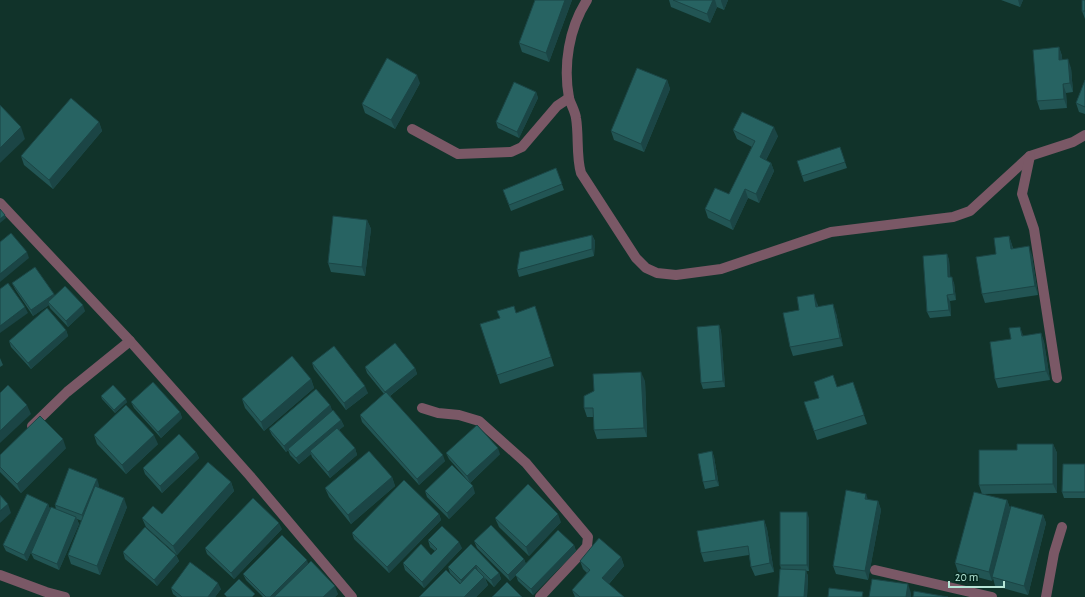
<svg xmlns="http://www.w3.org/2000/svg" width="1085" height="597" font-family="'Alegreya Sans',sans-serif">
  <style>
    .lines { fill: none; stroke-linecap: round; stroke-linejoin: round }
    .street { stroke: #7a5866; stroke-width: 10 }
    .wall { fill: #225554 }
    .shaded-wall { fill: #1b4545 }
    .building { fill: #276362; stroke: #1b4545 }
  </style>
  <rect width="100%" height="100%" fill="#11332a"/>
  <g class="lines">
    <!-- street -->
    <g class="street">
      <path d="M587 0C569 28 563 65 569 98 571 105 575 111 576 118 579 136 576 156 581 173L636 258 646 268 657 273 676 275 721 269 831 232 953 217 970 211 1030 156 1073 142 1085 135"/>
      <path d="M412 129 458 154 511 152 522 147 557 106 569 98"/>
      <path d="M1030 156 1022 194 1034 229 1057 378"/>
      <path d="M0 203 130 341 250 476 352 597"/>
      <path d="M422 408 438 413 459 415 479 421 526 463 588 537 587 546 584 550 540 597"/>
      <path d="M32 426 67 392 130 341"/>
      <path d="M875 570 992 597"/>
      <path d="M0 575 46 592 65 597"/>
      <path d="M1046 597 1054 553 1062 527"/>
    </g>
  </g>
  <!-- wall -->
  <g class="wall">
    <path d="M535 0H572L549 62 522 52 519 43Z"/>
    <path d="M669 0H728L724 10 717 7 710 23 671 7Z"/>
    <path d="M1001 0H1023L1020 7Z"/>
    <path d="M1085 0V19L1082 11Z"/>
    <path d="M1059 47 1062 56V60L1071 68 1073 92 1066 93 1067 108 1040 110 1037 101Z"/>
    <path d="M667 80 670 89 644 152 614 140 611 131Z"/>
    <path d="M1085 80V114L1079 112 1076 103Z"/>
    <path d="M420 83 395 129 365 113 362 104Z"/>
    <path d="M536 92 538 98 519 138 498 128 496 122Z"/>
    <path d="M99 122 102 131 53 189 24 165 21 156Z"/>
    <path d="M733 130 778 136 766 160 771 163 774 171 759 203 748 198 733 230 708 218 705 209 729 194 752 147 737 139Z"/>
    <path d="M840 147 847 168 804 182 802 176Z"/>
    <path d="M556 168 564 190 511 211 503 190Z"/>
    <path d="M367 220 371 229 365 276 331 272 328 263Z"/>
    <path d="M592 235 595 241 594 256 519 277 517 270Z"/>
    <path d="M1009 236 1013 248 1032 255 1038 295 985 303 982 294 996 254Z"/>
    <path d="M947 254 949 260 950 277 954 283 956 300 950 301 951 316 930 318 927 312Z"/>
    <path d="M12 283 54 294 55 296 85 311 68 327 50 308 49 305 33 316 15 289Z"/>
    <path d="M817 303 818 306 836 313 843 346 793 356 790 347 799 310Z"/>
    <path d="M535 306 554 366 500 384 497 375Z"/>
    <path d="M719 325 721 331 725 387 703 389 701 383Z"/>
    <path d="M66 330 68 336 31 369 11 347 9 341Z"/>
    <path d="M1041 333 1044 342 1050 380 998 388 995 379 1011 339 1024 336Z"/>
    <path d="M0 358 3 365 0 367Z"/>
    <path d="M312 363 368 393 346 410 314 369Z"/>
    <path d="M365 367 415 368 417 374 390 396 445 461 419 485 362 422 360 415 384 394 367 373Z"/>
    <path d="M311 379 314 388 264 431 245 408 242 399Z"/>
    <path d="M645 381 647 437 597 439 594 430V417H587L584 408Z"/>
    <path d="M837 387 856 391 867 424 817 440 814 431 819 398Z"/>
    <path d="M101 396 127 402 115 413 102 399Z"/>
    <path d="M131 402 180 412 182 418 161 438 134 408Z"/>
    <path d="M330 405 332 411 341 420 344 426 339 430 355 448 357 455 330 478 312 457 311 454 299 464 290 455 288 450 286 452 272 435 269 429Z"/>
    <path d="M94 435 158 444 126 474 97 444Z"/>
    <path d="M1053 444 1057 453V493L982 494 979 485Z"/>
    <path d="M66 448 21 493 0 472V455Z"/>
    <path d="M712 451 714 457 719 486 705 489 703 482Z"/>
    <path d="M196 452 199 458 162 493 145 474 143 468Z"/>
    <path d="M446 453 500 454 470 483 449 459Z"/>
    <path d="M1085 464V498H1064L1062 492Z"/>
    <path d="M392 477 395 486 351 524 329 497 325 488Z"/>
    <path d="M231 482 234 491 177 555 146 527 142 518 162 514Z"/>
    <path d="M99 485 98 488 127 507 100 575 71 564 68 555 82 521 77 519 79 524 59 570 34 559 31 553 39 535 27 561 6 551 3 545 48 504 50 509H56L55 505Z"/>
    <path d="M425 491 475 493 449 519 427 497Z"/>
    <path d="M868 500 878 501 881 510 868 580 836 574 833 566Z"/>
    <path d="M1007 500 1010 508 1043 515 1046 523 1028 595 995 586 993 578 992 581 958 572 955 563Z"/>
    <path d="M439 514 441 520 389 573 354 539 352 533Z"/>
    <path d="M495 518 561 522 529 556 499 527Z"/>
    <path d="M809 518V571H806L808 576 807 597H778L780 569H781L780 565Z"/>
    <path d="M764 520 767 529 774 572 755 576 751 567 749 555 704 562 701 553Z"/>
    <path d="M282 529 234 579 207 554 205 548Z"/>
    <path d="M428 540 462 548 424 588 405 570 403 563 431 555 435 551 430 547Z"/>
    <path d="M474 541 524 559 526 564 574 545 576 551 533 595 518 581 516 575 510 581 477 548Z"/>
    <path d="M471 544 499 573 501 579 494 587 485 578 488 585 476 597H419L460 584V583L450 573 448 567Z"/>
    <path d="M123 552 176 555 179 561 157 586 125 559Z"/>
    <path d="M621 557 624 566 609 584 624 597H575L572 590 587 573 583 569 580 561Z"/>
    <path d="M308 563 338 594 335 597H263L246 580 243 574Z"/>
    <path d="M171 588 221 589 215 597H177L173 594Z"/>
  </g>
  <!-- shaded-wall -->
  <g class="shaded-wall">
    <path d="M565 0H572L549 62 546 53Z"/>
    <path d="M713 0H715L717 7 710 23 707 14Z"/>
    <path d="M721 0H728L724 10 721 1Z"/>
    <path d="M1018 0H1023L1020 7Z"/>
    <path d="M1059 47 1062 56 1063 69 1059 60Z"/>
    <path d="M1068 59 1071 68 1073 92 1070 83Z"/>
    <path d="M417 75 420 83 395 129 391 120Z"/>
    <path d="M667 80 670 89 644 152 641 144Z"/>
    <path d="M1063 84 1066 93 1067 108 1064 99Z"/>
    <path d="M536 92 538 98 519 138 517 132Z"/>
    <path d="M99 122 102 131 53 189 49 180Z"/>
    <path d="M21 127 25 139 0 163V148Z"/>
    <path d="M774 127 778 136 763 166 760 157Z"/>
    <path d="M771 163 774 171 759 203 756 194Z"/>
    <path d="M745 189 748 198 733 230 730 221Z"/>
    <path d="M5 215 6 218 0 223V219Z"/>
    <path d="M367 220 371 229 365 276 362 267Z"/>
    <path d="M592 235 595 241 594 256 592 249Z"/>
    <path d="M1009 236 1012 245 1014 258 1011 249Z"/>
    <path d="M1029 246 1032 255 1038 295 1035 286Z"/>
    <path d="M27 252 29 258 0 282V274Z"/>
    <path d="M947 254 949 260 951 283 948 277Z"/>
    <path d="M952 277 954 283 956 300 954 294Z"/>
    <path d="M54 294 56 300 48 302 49 305 33 316 31 310Z"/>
    <path d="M814 294 817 303 819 315 816 307Z"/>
    <path d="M947 295 950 301 951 316 949 310Z"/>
    <path d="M833 304 836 313 843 346 840 338Z"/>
    <path d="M83 305 85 311 68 327 66 321Z"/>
    <path d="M25 307 28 313 0 333V326Z"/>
    <path d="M719 325 721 331 725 387 723 381Z"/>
    <path d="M1020 327 1023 335 1025 345 1022 336Z"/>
    <path d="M66 330 68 336 31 369 28 363Z"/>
    <path d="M1041 333 1044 342 1050 380 1046 371Z"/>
    <path d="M415 368 417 374 387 398 385 392Z"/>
    <path d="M641 372 645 381 647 437 644 428Z"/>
    <path d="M311 379 314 388 264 431 261 422Z"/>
    <path d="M365 386 368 393 346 410 344 403Z"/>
    <path d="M126 399 127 402 115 413 114 410Z"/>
    <path d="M27 405 31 414 0 443V431Z"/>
    <path d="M330 405 333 412 286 452 284 446Z"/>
    <path d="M180 412 182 418 161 438 158 432Z"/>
    <path d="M341 420 344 426 312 453 310 451 311 454 299 464 296 458Z"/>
    <path d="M154 435 158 444 126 474 122 465Z"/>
    <path d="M63 439 66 448 21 493 17 484Z"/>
    <path d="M1053 444 1057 453V493L1053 484Z"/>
    <path d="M355 448 357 455 330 478 328 472Z"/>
    <path d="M498 448 500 454 470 483 467 476Z"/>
    <path d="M712 451 714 457 719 486 716 480Z"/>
    <path d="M196 452 199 458 162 493 160 486Z"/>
    <path d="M443 455 445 461 419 485 417 479Z"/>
    <path d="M392 477 395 486 351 524 348 515Z"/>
    <path d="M97 479 99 485 84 522 82 515Z"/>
    <path d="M231 482 234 491 177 555 173 546Z"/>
    <path d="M473 486 475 493 449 519 447 513Z"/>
    <path d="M866 494 869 503 865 499Z"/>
    <path d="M124 498 127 507 100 575 97 566Z"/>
    <path d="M1007 500 1010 509 992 581 989 572Z"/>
    <path d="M878 501 881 510 868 580 865 571Z"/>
    <path d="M8 504 11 513 0 523V511Z"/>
    <path d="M48 504 50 510 27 561 24 555Z"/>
    <path d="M807 512 809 518V571L807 565Z"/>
    <path d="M439 514 441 520 389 573 387 567Z"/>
    <path d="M558 514 561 522 529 556 526 547Z"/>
    <path d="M1043 515 1046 523 1028 595 1024 586Z"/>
    <path d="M76 517 79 524 59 570 57 564Z"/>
    <path d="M764 520 767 529 774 572 770 563Z"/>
    <path d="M279 523 282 529 234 579 231 573Z"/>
    <path d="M459 542 462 548 424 588 422 582Z"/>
    <path d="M574 545 576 551 533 595 531 589Z"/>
    <path d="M176 555 179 561 157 586 154 580Z"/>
    <path d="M621 557 624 566 606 587 602 578Z"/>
    <path d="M524 559 526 565 510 581 508 575Z"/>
    <path d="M307 560 309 566 278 597H270Z"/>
    <path d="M476 565 478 571 463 586 461 580Z"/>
    <path d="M806 570 808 576 807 597H804Z"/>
    <path d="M499 573 501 579 494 587 491 580Z"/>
    <path d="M484 577 488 585 476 597H464Z"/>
    <path d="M218 583 221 589 215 597H208Z"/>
    <path d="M908 584 911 593V597H906Z"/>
    <path d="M335 586 338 594 335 597H323Z"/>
  </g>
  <!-- building -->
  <g class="building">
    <path d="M535 0H565L546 53 519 43Z"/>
    <path d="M673 0H713L707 14Z"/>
    <rect x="1082" y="0" width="3" height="11"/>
    <path d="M1059 47V60L1068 59 1070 83 1063 84 1064 99 1037 101 1033 50Z"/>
    <path d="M387 58 417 75 391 120 362 104Z"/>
    <path d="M637 68 667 80 641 144 611 131Z"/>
    <path d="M1085 80V107L1076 103Z"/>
    <path d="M514 82 536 92 517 132 496 122Z"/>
    <path d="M71 98 99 122 49 180 21 156Z"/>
    <path d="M0 105 21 127 0 148Z"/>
    <path d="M742 112 774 127 760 157 771 163 756 194 745 189 730 221 705 209 715 188 729 194 755 141 733 130Z"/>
    <path d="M840 147 845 162 802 176 797 161Z"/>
    <path d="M556 168 562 184 509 205 503 190Z"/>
    <path d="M0 209 5 215 0 219Z"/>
    <path d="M333 216 367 220 362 267 328 263Z"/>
    <path d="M11 233 27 252 0 274V242Z"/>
    <path d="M592 235V249L517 270 520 252Z"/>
    <path d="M1009 236 1011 249 1029 246 1035 286 982 294 976 257 996 254 994 238Z"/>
    <path d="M947 254 948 277H952L954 294 947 295 949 310 927 312 923 256Z"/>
    <path d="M35 267 54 294 31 310 12 283Z"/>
    <path d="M8 283 25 307 0 326V289Z"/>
    <path d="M65 286 83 305 66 321 48 302Z"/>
    <path d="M814 294 816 307 833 304 840 338 790 347 783 313 799 310 797 297Z"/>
    <path d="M514 306 516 313 535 306 551 357 497 375 480 324 500 318 497 311Z"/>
    <path d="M47 308 66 330 28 363 9 341Z"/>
    <path d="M719 325 723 381 701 383 697 327Z"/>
    <path d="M1020 327 1022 336 1041 333 1046 371 995 379 990 342 1011 339 1009 328Z"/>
    <path d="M395 343 415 368 385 392 365 367Z"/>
    <path d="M334 346 365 386 344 403 312 363Z"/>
    <path d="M292 356 311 379 261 422 242 399Z"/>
    <path d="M641 372 644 428 594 430 593 408H584V396L594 391 593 374Z"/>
    <path d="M833 375 837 387 853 382 864 415 814 431 804 402 819 398 814 382Z"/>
    <path d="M153 382 180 412 158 432 131 402Z"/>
    <path d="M8 385 27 405 0 431V393Z"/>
    <path d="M113 385 126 399 114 410 101 396Z"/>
    <path d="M316 389 330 405 284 446 269 429Z"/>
    <path d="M386 392 443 455 417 479 360 415Z"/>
    <path d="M126 405 154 435 122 465 94 435Z"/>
    <path d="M333 410 341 420 296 458 288 449Z"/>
    <path d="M40 416 63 439 17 484 0 467V455Z"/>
    <path d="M477 425 498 448 467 476 446 453Z"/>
    <path d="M337 428 355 448 328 472 310 451Z"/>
    <path d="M179 434 196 452 160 486 143 468Z"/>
    <path d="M1017 444H1053V484L979 485V450H1017Z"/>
    <path d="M369 451 392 477 348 515 325 488Z"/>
    <path d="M712 451 716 480 703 482 698 454Z"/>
    <path d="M208 462 231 482 173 546 142 518 153 506 162 514Z"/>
    <path d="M1063 464H1085V492H1062Z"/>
    <path d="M452 465 473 486 447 513 425 491Z"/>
    <path d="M69 468 97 479 82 515 55 505Z"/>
    <path d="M404 480 439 514 387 567 352 533Z"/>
    <path d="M528 484 558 514 526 547 495 518Z"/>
    <path d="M95 486 124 498 97 566 68 555Z"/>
    <path d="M846 490 866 494 865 499 878 501 865 571 833 566Z"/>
    <path d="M974 492 1007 500 989 572 955 563Z"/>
    <path d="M27 494 48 504 24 555 3 545Z"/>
    <path d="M0 495 8 504 0 511Z"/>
    <path d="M253 498 279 523 231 573 205 548Z"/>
    <path d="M1011 506 1043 515 1024 586 992 577Z"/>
    <path d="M51 507 76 517 57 564 31 553Z"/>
    <rect x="780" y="512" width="27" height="53"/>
    <path d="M764 520 770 563 751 567 748 546 701 553 697 531Z"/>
    <path d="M491 525 524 559 508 575 474 541Z"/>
    <path d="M442 526 459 542 422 582 403 563 421 544 431 555 437 549 428 540Z"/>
    <path d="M145 527 176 555 154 580 123 552Z"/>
    <path d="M558 530 574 545 531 589 515 575Z"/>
    <path d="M282 535 307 560 270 597H266L243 574Z"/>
    <path d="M599 538 621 557 602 578 624 597H580L572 590 590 570 580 561Z"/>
    <path d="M471 544 499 573 491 580 476 565 461 580 448 567Z"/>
    <path d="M311 561 335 586 323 597H274Z"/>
    <path d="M190 562 218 583 208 597H182L171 588Z"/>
    <path d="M475 568 484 577 464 597H419L446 570 460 584Z"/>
    <path d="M780 569 806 570 804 597H778Z"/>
    <path d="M239 579 255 594 252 597H227L224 594Z"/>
    <path d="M872 579 908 584 906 597H869Z"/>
    <path d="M507 582 522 597H492Z"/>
    <path d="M829 588 863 592 862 597H828Z"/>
    <path d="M914 591 948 597H913Z"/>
  </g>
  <!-- scale -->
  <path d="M949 581v6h55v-6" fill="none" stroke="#b6e6d7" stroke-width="2"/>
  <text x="955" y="581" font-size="12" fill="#b6e6d7" stroke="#052920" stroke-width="3" paint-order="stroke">20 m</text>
</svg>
